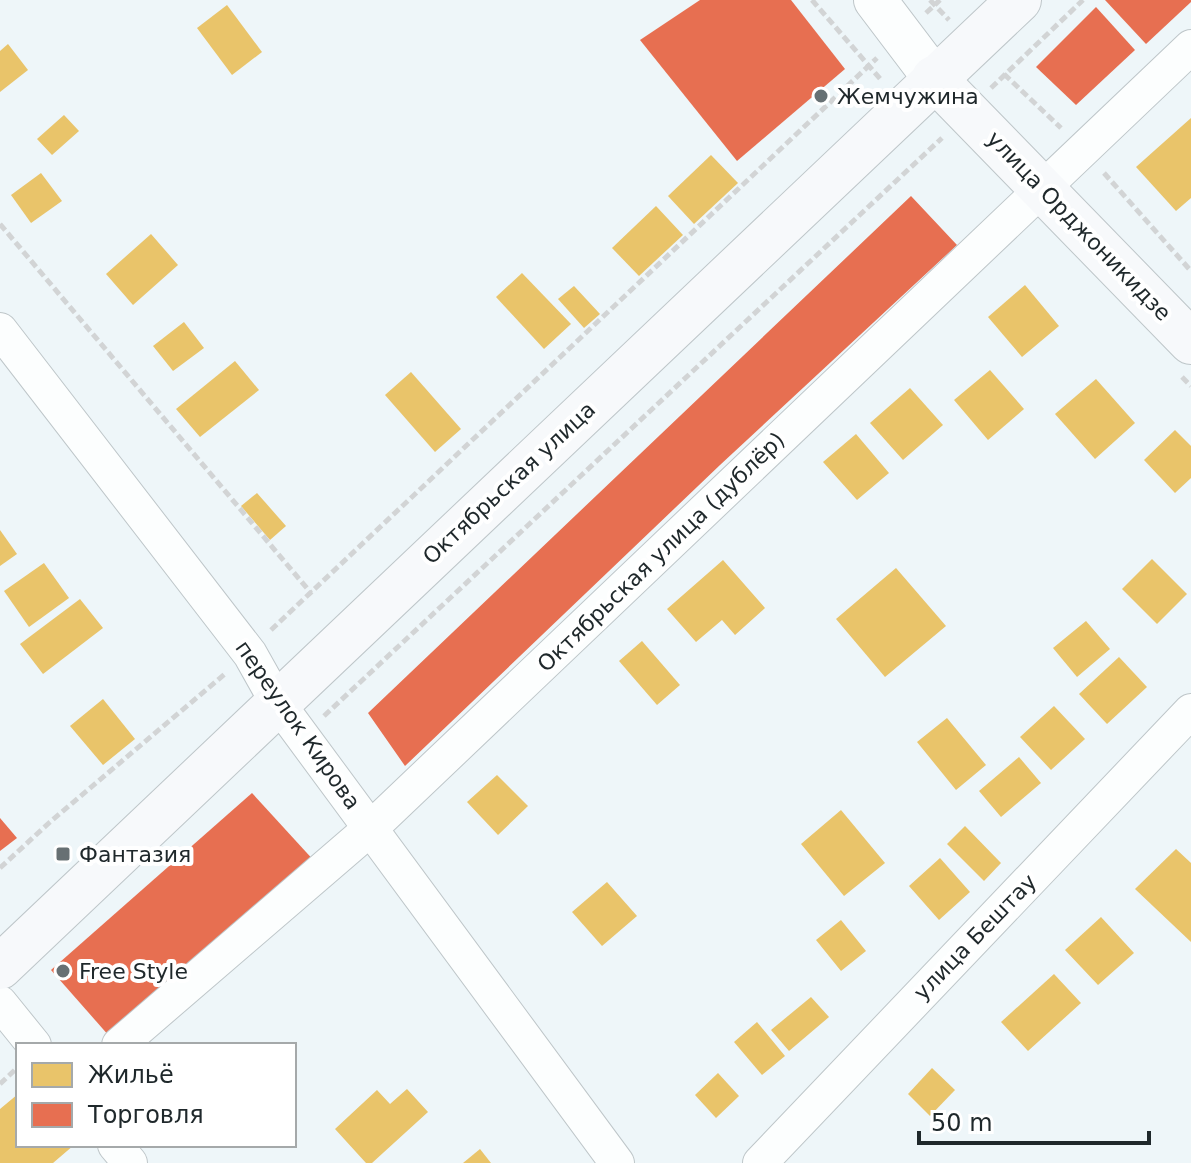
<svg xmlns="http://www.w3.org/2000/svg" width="1191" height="1163" font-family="'DejaVu Sans',sans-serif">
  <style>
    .homes { fill: #e9c46a }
    .shops { fill: #e76f51 }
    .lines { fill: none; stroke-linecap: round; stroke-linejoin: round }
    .minor-casing { stroke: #bec6c9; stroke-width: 36 }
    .tertiary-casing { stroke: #bec6c9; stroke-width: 44 }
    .secondary-casing { stroke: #bec6c9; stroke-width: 46 }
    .path { stroke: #d2d4d5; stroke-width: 5; stroke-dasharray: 8 4; stroke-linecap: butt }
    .minor { stroke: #fcfefe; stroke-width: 34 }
    .tertiary { stroke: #fcfefe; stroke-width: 42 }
    .secondary { stroke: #f7f9fb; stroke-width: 44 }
    .poi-dot { fill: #677073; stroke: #fff; stroke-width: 3 }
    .labels { text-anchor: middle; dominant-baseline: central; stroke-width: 8; stroke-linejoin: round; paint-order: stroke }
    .poi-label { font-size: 22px; fill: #1f282b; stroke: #fff; text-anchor: start }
    .street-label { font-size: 22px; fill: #1f282b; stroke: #fff }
  </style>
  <rect width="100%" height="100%" fill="#eef6f9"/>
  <!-- homes -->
  <g class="homes">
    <path d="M227 5 262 52 232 75 197 28Z"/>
    <path d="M8 44 28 70 0 92V51Z"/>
    <path d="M64 115 79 131 52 155 37 139Z"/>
    <path d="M1191 118V198L1176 211 1136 167Z"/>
    <path d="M711 155 738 183 694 224 668 196Z"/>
    <path d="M41 173 62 201 31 223 11 195Z"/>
    <path d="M656 206 683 235 639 276 612 248Z"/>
    <path d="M151 234 178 265 133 305 106 274Z"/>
    <path d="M522 273 571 324 544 349 496 297Z"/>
    <path d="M1025 285 1059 326 1022 357 988 317Z"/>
    <path d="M574 286 600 314 584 328 558 299Z"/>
    <path d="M184 322 204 348 173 371 153 346Z"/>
    <path d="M235 361 259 390 200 437 176 409Z"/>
    <path d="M990 370 1024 409 988 440 954 400Z"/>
    <path d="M411 372 461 429 435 452 385 395Z"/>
    <path d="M1096 379 1135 423 1095 459 1055 414Z"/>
    <path d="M910 388 943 425 903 460 870 423Z"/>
    <path d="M1175 430 1191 446V478L1175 493 1144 460Z"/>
    <path d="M856 434 889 473 857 500 823 462Z"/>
    <path d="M257 493 286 526 270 540 241 506Z"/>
    <path d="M0 530 17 554 0 566Z"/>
    <path d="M1152 559 1187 594 1157 624 1122 589Z"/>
    <path d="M723 560 765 608 735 635 722 620 696 642 667 609Z"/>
    <path d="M44 563 69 598 29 627 4 591Z"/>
    <path d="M896 568 946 626 885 677 836 619Z"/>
    <path d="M80 599 103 628 43 674 20 644Z"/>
    <path d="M1086 621 1110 649 1077 677 1053 648Z"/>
    <path d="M642 641 680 685 657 705 619 661Z"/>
    <path d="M1119 657 1147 687 1107 724 1079 694Z"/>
    <path d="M103 699 135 739 103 765 70 726Z"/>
    <path d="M1054 706 1085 739 1051 770 1020 737Z"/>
    <path d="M947 718 986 765 956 790 917 742Z"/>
    <path d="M1019 757 1041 783 1001 817 979 791Z"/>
    <path d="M497 775 528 806 498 835 467 802Z"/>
    <path d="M841 810 885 863 844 896 801 844Z"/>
    <path d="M965 826 1001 863 984 881 947 844Z"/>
    <path d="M1176 849 1191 863V942L1135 889Z"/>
    <path d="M940 858 970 892 939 920 909 886Z"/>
    <path d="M607 882 637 916 602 946 572 912Z"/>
    <path d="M1101 917 1134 953 1098 985 1065 950Z"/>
    <path d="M841 920 866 951 841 971 816 940Z"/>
    <path d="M1054 974 1081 1003 1028 1051 1001 1022Z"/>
    <path d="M811 997 829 1017 789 1051 771 1030Z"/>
    <path d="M757 1022 785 1056 762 1075 734 1042Z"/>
    <path d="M932 1068 955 1090 930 1116 908 1094Z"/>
    <path d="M718 1073 739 1096 716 1118 695 1095Z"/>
    <path d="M407 1089 428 1112 372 1163H366L335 1129 377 1090 390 1104Z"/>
    <path d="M18 1094V1145H74L53 1163H0V1109Z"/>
    <path d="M480 1149 491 1163H463Z"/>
  </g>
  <!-- shops -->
  <g class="shops">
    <path d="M700 0H791L845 69 737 161 640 40Z"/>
    <path d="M1105 0H1191V2L1146 44Z"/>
    <path d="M1096 7 1135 50 1076 105 1036 67Z"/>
    <path d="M911 196 957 245 720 465 405 766 368 713Z"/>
    <path d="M252 793 317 864 110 1037 51 970Z"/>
    <path d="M0 818 17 838 0 851Z"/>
  </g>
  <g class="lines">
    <defs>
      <g id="minor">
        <path d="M0 330 250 654 277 702 617 1163"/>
        <path d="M0 1003 34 1045"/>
        <path d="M119 1045 371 828 1191 47"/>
        <path d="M115 1145 130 1163"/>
        <path d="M760 1163 1191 711"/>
      </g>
      <path id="tertiary" d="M875 0 934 78"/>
      <g id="secondary">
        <path d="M934 78 1191 342"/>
        <path d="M0 967 1019 0"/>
      </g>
    </defs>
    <!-- minor casing -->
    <use href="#minor" class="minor-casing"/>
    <!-- tertiary casing -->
    <use href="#tertiary" class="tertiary-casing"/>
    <!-- secondary casing -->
    <use href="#secondary" class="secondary-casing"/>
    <!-- path -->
    <g class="path">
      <path d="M812 0 882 81"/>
      <path d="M930 0 949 20"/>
      <path d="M926 13 940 0"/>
      <path d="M1004 74 1061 128"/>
      <path d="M991 88 1083 0"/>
      <path d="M1104 173 1191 271"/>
      <path d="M0 224 311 593"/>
      <path d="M1182 377 1191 386"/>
      <path d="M271 630 877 58"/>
      <path d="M324 716 942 138"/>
      <path d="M0 868 50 822 226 673"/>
      <path d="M0 1084 17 1068"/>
    </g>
    <!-- minor -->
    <use href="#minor" class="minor"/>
    <!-- tertiary -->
    <use href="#tertiary" class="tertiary"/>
    <!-- secondary -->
    <use href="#secondary" class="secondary"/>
  </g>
  <!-- markers -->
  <g class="poi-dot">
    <circle cx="821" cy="96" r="8"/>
    <rect x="55" y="846" width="16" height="16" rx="4"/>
    <circle cx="63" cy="971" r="8"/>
  </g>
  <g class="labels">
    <!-- poi labels -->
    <g class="poi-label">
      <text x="837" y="96">Жемчужина</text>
      <text x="79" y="854">Фантазия</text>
      <text x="79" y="971">Free Style</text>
    </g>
    <!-- street labels -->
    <g class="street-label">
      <text transform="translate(1079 226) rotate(46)">улица Орджоникидзе</text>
      <text transform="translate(509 483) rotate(-43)">Октябрьская улица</text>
      <text transform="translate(661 552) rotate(-44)">Октябрьская улица (дублёр)</text>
      <text transform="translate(298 725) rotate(55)">переулок Кирова</text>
      <text transform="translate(975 937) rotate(-46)">улица Бештау</text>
    </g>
  </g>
  <!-- legend -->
  <rect x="16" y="1043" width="280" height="104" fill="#ffffff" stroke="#a5a9aa" stroke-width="2"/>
  <rect x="32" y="1063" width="40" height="24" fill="#e9c46a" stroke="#a5a9aa" stroke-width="2"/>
  <text x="88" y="1083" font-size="24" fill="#1f282b">Жильё</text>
  <rect x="32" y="1103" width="40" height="24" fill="#e76f51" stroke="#a5a9aa" stroke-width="2"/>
  <text x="88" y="1123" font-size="24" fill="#1f282b">Торговля</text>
  <!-- scale -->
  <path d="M919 1131v12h230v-12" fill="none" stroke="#1f282b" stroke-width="4"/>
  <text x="931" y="1131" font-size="24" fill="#1f282b" stroke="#ffffff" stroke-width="6" paint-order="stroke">50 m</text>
</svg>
